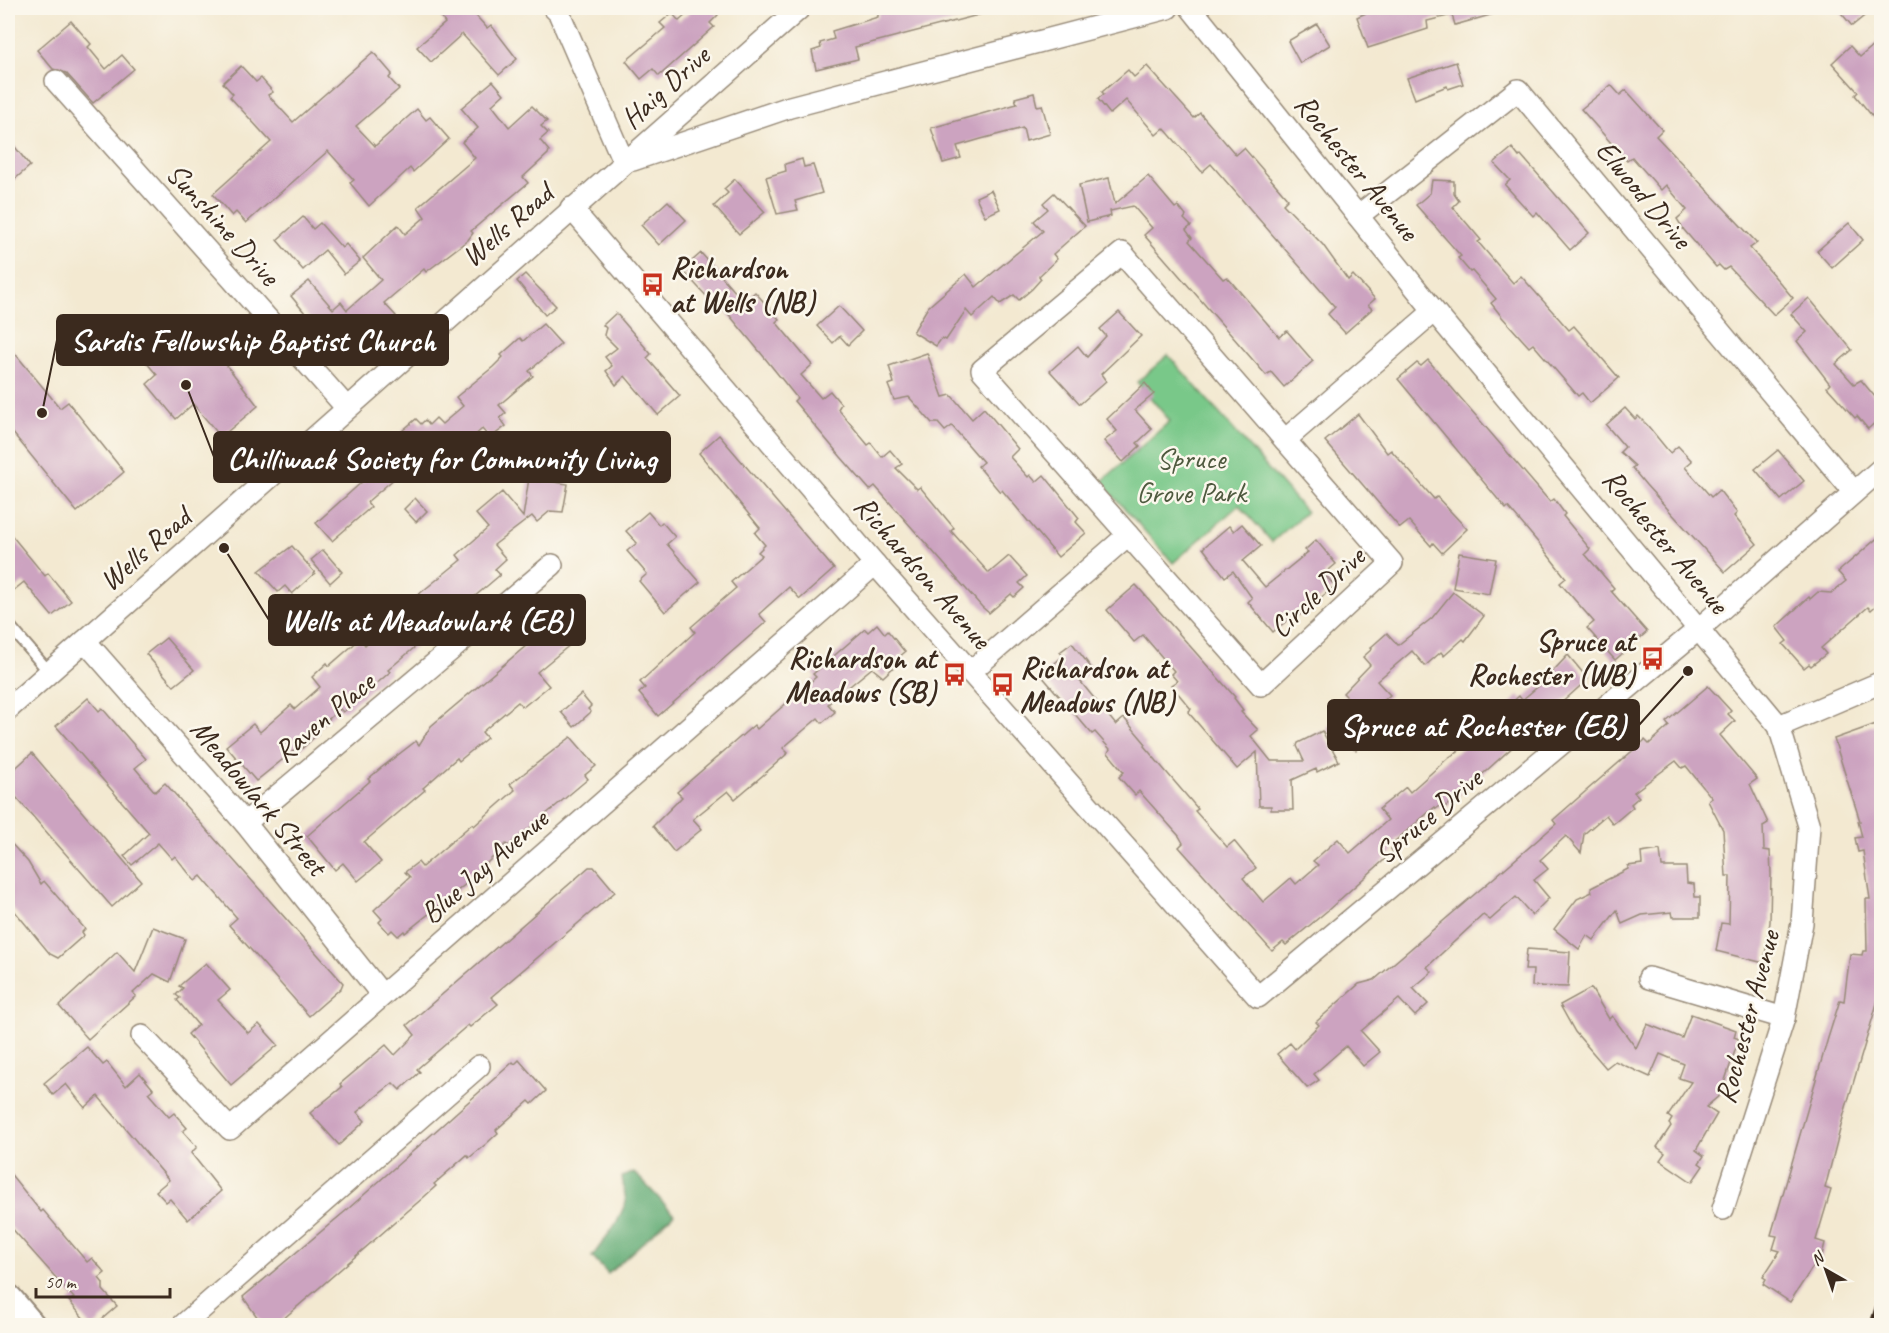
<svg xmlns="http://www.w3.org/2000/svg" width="1889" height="1333" font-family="Caveat,sans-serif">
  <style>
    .green { fill: #79c889; stroke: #5a7954; stroke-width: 1.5 }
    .forest { fill: #62ac75; stroke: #4e6b4a; stroke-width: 1.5 }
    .building { fill: #cca3c0 }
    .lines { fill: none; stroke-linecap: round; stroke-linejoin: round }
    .lane-casing { stroke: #978a78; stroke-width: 14 }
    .street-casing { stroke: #978a78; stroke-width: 24 }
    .secondary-casing { stroke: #978a78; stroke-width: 32 }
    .lane { stroke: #fff; stroke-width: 10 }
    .street { stroke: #fff; stroke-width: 21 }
    .secondary { stroke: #fff; stroke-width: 28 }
    .rail { stroke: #3b2a1e; stroke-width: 4.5 }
    .labels { text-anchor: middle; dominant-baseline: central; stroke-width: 5; stroke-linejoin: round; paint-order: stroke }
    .street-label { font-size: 30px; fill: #3b2a1e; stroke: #fbf7ec }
    .poi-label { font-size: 30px; font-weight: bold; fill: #3b2a1e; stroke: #fbf7ec; text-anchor: start }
    .park-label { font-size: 30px; fill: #4e593e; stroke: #fbf7ec }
    .leader { fill: none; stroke: #3b2a1e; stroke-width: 2 }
    .callout-dot { fill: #3b2a1e; stroke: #fbf7ec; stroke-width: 2 }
    .callout { fill: #3b2a1e; stroke: #3b2a1e; stroke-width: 2 }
    .callout-label { font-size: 32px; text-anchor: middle; font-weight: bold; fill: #fff }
  </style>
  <rect width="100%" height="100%" fill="#fbf7ec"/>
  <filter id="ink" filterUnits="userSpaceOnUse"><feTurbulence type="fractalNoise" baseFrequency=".0167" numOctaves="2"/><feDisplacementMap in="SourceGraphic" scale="12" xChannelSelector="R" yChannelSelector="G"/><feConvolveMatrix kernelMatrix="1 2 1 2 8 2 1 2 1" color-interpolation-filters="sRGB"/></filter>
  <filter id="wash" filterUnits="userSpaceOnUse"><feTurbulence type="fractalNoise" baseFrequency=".008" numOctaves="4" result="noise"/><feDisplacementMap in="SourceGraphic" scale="24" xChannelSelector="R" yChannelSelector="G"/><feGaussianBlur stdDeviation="1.35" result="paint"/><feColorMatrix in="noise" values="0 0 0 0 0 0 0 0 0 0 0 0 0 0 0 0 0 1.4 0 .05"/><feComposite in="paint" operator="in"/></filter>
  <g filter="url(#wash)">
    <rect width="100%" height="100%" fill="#f3e9d1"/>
    <!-- green -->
    <path class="green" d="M1168 355 1306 512 1272 542 1239 505 1173 563 1101 482 1170 421 1137 382Z"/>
    <!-- forest -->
    <path class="forest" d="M634 1172 674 1214 608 1274 592 1257 617 1222 626 1202 622 1177Z"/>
    <g id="blocks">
      <!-- building -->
      <g class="building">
        <path d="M435 8H469L487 28 491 25 517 59 499 75 462 34 431 62 417 47 445 23Z"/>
        <path d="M694 8H712L718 15 710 23 714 27 659 76 653 69 641 79 626 61 665 28 660 23 672 13 679 21Z"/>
        <path d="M895 8H989L990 12 855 47 858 59 816 69 812 51 821 48 820 43 834 39 832 31 878 17V12Z"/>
        <path d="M1377 8H1501V12L1455 25 1452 15 1427 21 1428 29 1368 48 1357 17Z"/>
        <path d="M1837 8H1874L1852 26Z"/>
        <path d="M71 21 91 44 88 47 106 69 122 55 134 69 93 103 66 73 53 69 37 50Z"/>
        <path d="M1317 24 1330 45 1300 63 1288 41Z"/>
        <path d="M1881 39V127L1855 95 1858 92 1832 63 1850 46 1860 57Z"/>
        <path d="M373 52 392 74 389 78 399 89 356 126 375 146 417 109 426 120 430 117 449 139 413 172 410 168 369 206 350 183 354 180 328 151 246 223 236 212 232 216 213 194 271 142 230 97 233 94 223 83 241 66 256 82 261 78 273 92 268 95 293 122Z"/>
        <path d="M1456 62 1463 84 1448 89 1447 86 1415 99 1407 78Z"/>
        <path d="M1147 66 1194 118 1200 113 1236 155 1244 148 1288 199 1283 204 1323 245 1348 280 1353 275 1375 299 1368 305 1372 309 1345 333 1328 314 1335 307 1211 164 1202 172 1164 128 1156 135 1126 100 1110 114 1098 99 1104 94 1102 92 1128 70 1134 77Z"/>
        <path d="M493 81 504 94 492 105 509 127 532 106 547 121 541 126 548 133 540 140 549 151 548 154 523 177 528 183 471 231 473 233 468 240 426 272 424 269 384 303 396 316 357 351 343 359 291 296 309 281 333 309 341 302 347 310 381 280 363 258 398 225 405 234 425 217 418 207 475 158 462 142 478 128 461 108Z"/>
        <path d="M1611 85 1620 95 1626 90 1662 130 1656 136 1757 243 1750 248 1793 298 1774 315 1729 267 1724 270 1719 265 1716 267 1684 230 1677 219 1687 210 1666 185 1661 190 1632 157 1627 161 1581 109Z"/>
        <path d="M1034 93 1037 106 1042 105 1050 134 1026 141 1023 128 981 139 957 146 961 158 943 163 931 128 1017 104 1015 98Z"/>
        <path d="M8 138 30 166 8 185Z"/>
        <path d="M1512 148 1519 157 1521 155 1589 233 1570 250 1537 212 1533 216 1505 185 1510 180 1494 163Z"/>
        <path d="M802 159 804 167 813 165 822 193 795 201 798 210 777 214 766 177 786 171 785 164Z"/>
        <path d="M1148 176 1175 208 1178 206 1186 216 1184 219 1191 226 1186 230 1192 238 1189 241 1223 279 1227 277 1279 337 1287 331 1313 361 1284 387 1271 372 1266 375 1144 235 1152 228 1133 206 1110 211 1111 216 1087 222 1079 185 1109 178 1115 204Z"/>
        <path d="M735 179 765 212 739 234 714 206 728 193 724 189Z"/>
        <path d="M1432 180 1454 181V194L1459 201 1453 207 1481 240 1478 242 1513 283 1521 276 1569 330 1574 326 1619 378 1590 403 1582 393 1578 396 1533 344 1529 347 1502 317 1491 303 1496 299 1472 271 1470 272 1458 258 1461 256 1416 205 1430 193Z"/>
        <path d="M991 190 1000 209 985 216 976 197Z"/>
        <path d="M1054 193 1085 226 1053 254 1057 259 1039 276 1041 279 1032 289 1019 300 1014 295 1000 304 994 297 972 317 966 310 946 340 942 338 936 346 913 332 928 307 966 274 976 287 1043 231 1034 221 1048 209 1043 203Z"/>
        <path d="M668 201 686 220 659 245 641 225Z"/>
        <path d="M303 217 313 229 320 223 342 248 346 244 360 261 344 274 325 250 303 270 277 240Z"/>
        <path d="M1849 223 1863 240 1832 268 1817 251Z"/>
        <path d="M701 253 744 302 755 292 779 319 776 322 812 365 801 375 821 398 830 391 841 404 838 409 868 445 871 443 882 457 890 450 902 464 896 468 917 489 920 487 954 528 951 531 989 573 1009 556 1027 576 1019 583 1024 588 1014 597 1011 594 989 613 982 607 875 486 870 490 841 457 794 401 797 398 760 352 716 299 710 300 685 273 687 271 684 268Z"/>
        <path d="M525 274 556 306 545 315 517 281Z"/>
        <path d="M1809 298 1852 350 1836 364 1854 384 1861 380 1881 404V417L1868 429 1857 416 1855 418 1827 387 1830 384 1797 341 1807 332 1791 314Z"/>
        <path d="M839 306 862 331 848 345 840 336 833 343 817 326Z"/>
        <path d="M1119 312 1141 336 1101 374 1106 381 1080 404 1050 371 1078 346 1087 357 1106 336 1100 329Z"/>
        <path d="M616 313 651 354 647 358 680 396 658 415 625 376 616 385 606 371 612 366 605 357 617 348 604 335 606 328 603 325Z"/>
        <path d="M156 319 187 350 204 336 258 406 221 437 193 404 176 419 147 384 157 375 129 342Z"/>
        <path d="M543 324 561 344 529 371 533 376 499 405 506 413 500 418 506 426 490 438 482 429 467 443 463 438 433 464 423 454 367 502 371 507 332 541 316 523 372 473 369 469 393 449 390 446 405 434 402 431 416 419 421 424 425 420 429 425 436 418 442 424 463 406 456 397 493 367 503 357 501 355 520 338 523 341Z"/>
        <path d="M8 345 60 408 68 402 124 472 77 512 8 427Z"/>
        <path d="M927 353 943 397 951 395 972 419 984 408 1018 449 1010 457 1028 477 1030 475 1036 482 1044 475 1079 518 1076 522 1086 533 1058 557 1002 490 1000 492 978 466 983 462 952 426 945 431 938 423H932L909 397 894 400 888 385 894 383 889 366Z"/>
        <path d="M1428 360 1550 502 1554 499 1565 514 1563 516 1590 549 1585 554 1614 588 1611 591 1647 632 1615 660 1587 628 1594 622 1560 583 1566 578 1541 546 1508 507 1506 509 1398 379 1417 363 1421 366Z"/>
        <path d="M1145 383 1154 394 1135 410 1152 429 1137 443 1140 446 1123 462 1104 441 1117 431 1107 419Z"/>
        <path d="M1625 408 1635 419 1638 416 1648 426 1670 453 1678 446 1692 461 1685 467 1711 497 1719 490 1737 513 1734 516 1757 544 1725 572 1646 485 1632 468 1635 466 1620 452 1625 447 1606 425Z"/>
        <path d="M1358 414 1387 453 1391 450 1434 499 1437 497 1467 529 1442 553 1433 543 1431 546 1409 521 1400 528 1325 441Z"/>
        <path d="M719 435 834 569 800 599 789 587 759 614 766 622 658 716 639 693 645 688 640 682 695 632 691 627 736 588 731 582 762 555 758 552 765 545 755 533 760 528 699 453Z"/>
        <path d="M1778 450 1804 481 1781 500 1755 469Z"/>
        <path d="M529 478 568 484 563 512 550 511 537 522 532 516 494 545 506 559 495 569 500 575 388 670 390 672 350 707 343 712 340 709 315 731 318 734 299 751 297 748 256 781 226 746 253 724 260 732 291 705 295 709 320 687 312 677 327 663 329 666 360 639 365 645 400 615 397 612 461 560 457 555 488 528 476 514 502 492 523 517Z"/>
        <path d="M415 498 427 511 416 522 404 509Z"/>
        <path d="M648 512 659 525 662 522 675 537 667 544 700 582 665 612 639 581 647 574 627 551 637 543 626 531Z"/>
        <path d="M1242 524 1261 546 1243 561 1265 587 1308 552 1305 550 1316 540 1336 564 1324 574 1335 586 1291 622 1289 619 1273 632 1248 602 1252 598 1233 571 1225 577 1203 548 1229 526 1234 531Z"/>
        <path d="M8 531 45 576 48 573 71 601 52 616 24 582 14 590 8 584Z"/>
        <path d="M1881 535V601L1871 610 1868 607 1821 648 1826 654 1811 666 1809 664 1804 668 1783 644 1787 641 1776 627 1809 597 1810 599 1818 592 1831 593 1846 581 1838 572Z"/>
        <path d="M292 546 315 573 292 594 285 586 278 592 259 571Z"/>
        <path d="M323 550 342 572 330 583 311 560Z"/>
        <path d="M1459 553 1496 559 1489 594 1453 588Z"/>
        <path d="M1136 585 1235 697 1234 698 1243 710 1241 712 1258 730 1251 736 1271 761H1304L1297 746 1298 743 1322 731 1339 761 1317 772 1316 769 1292 780 1293 810H1271V806H1259L1257 752 1237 769 1188 712 1191 709 1171 685 1177 681 1171 674 1174 671 1143 635 1134 642 1107 610Z"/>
        <path d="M1453 592 1484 616 1465 641 1463 639 1444 656 1441 652 1425 666 1412 651 1377 681 1390 695 1362 720 1371 727 1356 750 1326 730 1348 698 1343 693 1370 665 1363 657 1372 649 1370 648 1387 633 1398 645 1432 618Z"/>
        <path d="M559 618 577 639 537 672 549 686 523 707 518 702 482 732 487 738 459 761 457 758 423 788 425 790 364 842 381 862 358 881 343 863 335 870 307 836 370 781 368 779 381 768 416 741 419 745 431 726Z"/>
        <path d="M877 624 885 634 888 631 905 652 892 663 895 666 883 677 872 668 828 704 835 712 822 723 818 718 783 748 788 753 762 776 735 799 728 791 693 819 702 829 674 852 653 826 682 797 677 792 754 725 757 729 816 677 813 674 865 629 868 632Z"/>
        <path d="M166 638 194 670 174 686 146 654Z"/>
        <path d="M1072 643 1093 670 1080 681 1116 725 1124 718 1146 744 1144 746 1198 809 1195 811 1227 847 1234 841 1256 868 1243 878 1263 902 1291 878 1296 884 1318 865 1313 861 1338 839 1350 853 1388 820 1379 809 1406 787 1410 792 1448 758 1479 737 1495 723 1492 720 1519 696 1522 700 1541 684 1568 655 1588 679 1465 790 1445 807 1443 804 1436 809 1435 807 1395 841 1397 843 1391 849 1393 852 1327 911 1286 945 1283 942 1272 951 1179 847 1183 843 1179 836 1139 791 1135 795 1119 777 1124 772 1108 753 1110 749 1095 732 1092 734 1041 675 1063 656 1060 652Z"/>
        <path d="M1708 686 1731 711 1728 714 1735 721 1720 735 1757 779 1750 784 1768 823 1763 826 1764 850 1770 851 1771 874 1770 922 1764 963 1716 951 1721 923 1729 924 1730 876H1726L1723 830 1708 801 1712 798 1686 766 1682 768 1676 761 1634 792 1639 797 1631 804 1633 807 1613 824 1606 815 1584 834 1581 853 1566 836 1540 860 1548 869 1534 880 1549 898 1532 915 1516 897 1490 920 1483 915 1427 967 1432 972 1413 988 1428 1004 1415 1016 1399 999 1361 1031 1380 1052 1363 1066 1346 1046 1314 1074 1319 1080 1307 1088 1277 1054 1290 1043 1295 1049 1319 1025 1316 1022 1359 984 1374 980 1496 876 1556 824 1553 820 1586 791 1645 740 1649 744 1669 726 1666 722Z"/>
        <path d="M581 694 591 706 588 709 591 712 574 727 561 712Z"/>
        <path d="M88 698 99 711 102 708 146 759 135 768 155 792 165 783 343 983 341 988 309 1016 229 925 237 918 201 876 195 881 175 856 172 859 158 843 132 865 124 856 149 833 56 726Z"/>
        <path d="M1876 724 1881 740V990L1844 1114 1825 1188 1831 1190 1816 1240 1825 1243 1820 1263 1816 1262 1790 1302 1763 1284 1766 1279 1763 1277 1780 1251 1773 1249 1777 1236 1771 1235 1828 1038 1840 1000 1844 1001 1850 954 1862 955 1863 951H1867L1866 899H1870L1863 851 1858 852 1855 838 1862 837 1858 821H1860L1834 739Z"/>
        <path d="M571 737 596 766 585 775 588 779 508 846 506 844 467 883 405 933 404 931 398 936 392 930 389 933 379 922 382 919 374 910 410 877 405 872 418 862 422 867 472 824 474 826 515 790 510 784Z"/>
        <path d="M32 753 141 881 112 907 8 788V775Z"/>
        <path d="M8 840 28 862 41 884 44 881 85 929 82 932 84 935 58 958 50 954 8 903Z"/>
        <path d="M1660 850 1662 867H1686L1687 883 1694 884 1695 897H1700V917H1673L1672 912 1642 915 1622 924 1617 910 1594 940 1587 935 1579 949 1554 929 1577 899 1592 892 1591 888 1628 869V866L1642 864 1641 853Z"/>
        <path d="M589 867H594L615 892 491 997 498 1004 470 1027 468 1025 417 1069 420 1072 400 1090 393 1083 357 1112 365 1121 339 1145 310 1113 342 1087 340 1084 386 1045 395 1055 415 1035 407 1025Z"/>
        <path d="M153 927 185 939 170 982 154 974 133 993 136 996 88 1039 59 1006 117 952 135 972Z"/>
        <path d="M1527 949 1570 952 1568 987 1532 986 1533 970H1525Z"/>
        <path d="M206 963 230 990 218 1000 248 1033 259 1024 278 1045 231 1085 188 1034 198 1025 177 1000 180 998 176 995 183 988 179 986Z"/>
        <path d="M1591 988 1609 1019 1612 1016 1636 1048 1647 1024 1682 1038 1691 1014 1736 1030 1734 1037 1739 1039 1720 1095 1706 1107 1717 1114 1696 1150 1704 1156 1699 1163 1703 1166 1692 1182 1660 1160 1665 1153 1657 1147 1671 1126 1669 1124 1672 1119 1668 1116 1691 1082 1679 1078 1684 1064 1660 1054 1650 1077 1615 1061 1606 1068 1575 1032 1560 1005Z"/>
        <path d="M87 1047 103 1065 107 1062 126 1086 140 1073 153 1089 148 1093 169 1117 174 1113 187 1128 183 1131 197 1147 191 1153 221 1191 188 1220 170 1199 166 1202 156 1191 169 1180 98 1096 85 1108 66 1084 53 1095 44 1083Z"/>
        <path d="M519 1060 546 1091 532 1104 529 1101 496 1130 498 1133 486 1144 469 1158 467 1155 434 1184 436 1186 424 1197 275 1326H267L260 1321 243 1297 348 1209 513 1062 515 1064Z"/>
        <path d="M8 1171 41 1212 43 1210 87 1262 92 1258 105 1273 99 1278 103 1283V1290L117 1306 94 1326H90L69 1301 74 1298 8 1224Z"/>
      </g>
    </g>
  </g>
  <g filter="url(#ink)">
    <use href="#blocks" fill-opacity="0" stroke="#978a78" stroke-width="1.5"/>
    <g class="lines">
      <defs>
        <path id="lane" d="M8 624 49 672"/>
        <g id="street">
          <path d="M554 8 559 13 624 163"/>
          <path d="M1191 8 1434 311 1779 726 1809 826 1802 923 1784 1018 1723 1209"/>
          <path d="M56 81 346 407"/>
          <path d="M633 160 790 107 1168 8"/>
          <path d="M571 208 875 564 1258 997 1700 628 1882 468"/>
          <path d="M1358 216 1518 90 1854 492"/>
          <path d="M1122 253 1392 563 1261 685 982 370Z"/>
          <path d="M1285 440 1434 311"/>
          <path d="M85 641 245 823 382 995"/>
          <path d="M970 672 1128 535"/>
          <path d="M8 709 800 8"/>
          <path d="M1779 726 1882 682"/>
          <path d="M245 823 552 565"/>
          <path d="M1649 978 1784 1018"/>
          <path d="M142 1036 230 1129 875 564"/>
          <path d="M182 1326 479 1066"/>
        </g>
        <path id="secondary" d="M8 1299 31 1326"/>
      </defs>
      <!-- lane casing -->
      <use href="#lane" class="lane-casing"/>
      <!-- street casing -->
      <use href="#street" class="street-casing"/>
      <!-- secondary casing -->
      <use href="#secondary" class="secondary-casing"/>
      <!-- lane -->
      <use href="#lane" class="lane"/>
      <!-- street -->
      <use href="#street" class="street"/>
      <!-- secondary -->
      <use href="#secondary" class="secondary"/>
      <!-- rail -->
      <path class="rail" d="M1871 1326 1882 1291"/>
    </g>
  </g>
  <!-- icons -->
  <defs>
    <symbol id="bus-bare" viewBox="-9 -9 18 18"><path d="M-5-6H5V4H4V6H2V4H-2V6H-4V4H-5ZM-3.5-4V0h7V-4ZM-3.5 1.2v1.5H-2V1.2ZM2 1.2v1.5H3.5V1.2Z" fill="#c8321e" stroke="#fbf7ec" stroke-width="2.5" paint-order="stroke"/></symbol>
  </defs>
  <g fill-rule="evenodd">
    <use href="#bus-bare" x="636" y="268" width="33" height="33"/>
    <use href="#bus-bare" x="1636" y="642" width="33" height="33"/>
    <use href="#bus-bare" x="938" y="658" width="33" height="33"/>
    <use href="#bus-bare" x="986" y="668" width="33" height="33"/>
  </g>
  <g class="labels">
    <!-- street labels -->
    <g class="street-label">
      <text transform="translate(665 87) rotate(-42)">Haig Drive</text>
      <text transform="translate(1357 167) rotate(51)">Rochester Avenue</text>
      <text transform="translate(1644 194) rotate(50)">Elwood Drive</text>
      <text transform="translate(223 224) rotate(48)">Sunshine Drive</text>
      <text transform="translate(507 225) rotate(-41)">Wells Road</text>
      <text transform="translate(1666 541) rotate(50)">Rochester Avenue</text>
      <text transform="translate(145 549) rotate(-41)">Wells Road</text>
      <text transform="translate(923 572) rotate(49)">Richardson Avenue</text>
      <text transform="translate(1317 592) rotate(-43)">Circle Drive</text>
      <text transform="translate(324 717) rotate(-40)">Raven Place</text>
      <text transform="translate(259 797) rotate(50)">Meadowlark Street</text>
      <text transform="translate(1428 816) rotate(-40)">Spruce Drive</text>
      <text transform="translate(484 866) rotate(-41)">Blue Jay Avenue</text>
      <text transform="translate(1747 1017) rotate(-75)">Rochester Avenue</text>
    </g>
    <!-- poi labels -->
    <g class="poi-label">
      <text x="670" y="268">Richardson<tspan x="670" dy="34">at Wells (NB)</tspan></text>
      <text x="1635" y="641" text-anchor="end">Spruce at<tspan x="1635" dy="34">Rochester (WB)</tspan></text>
      <text x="936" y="658" text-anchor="end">Richardson at<tspan x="936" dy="34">Meadows (SB)</tspan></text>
      <text x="1020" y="668">Richardson at<tspan x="1020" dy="34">Meadows (NB)</tspan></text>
    </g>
    <!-- park labels -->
    <g class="park-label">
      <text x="1191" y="458">Spruce<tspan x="1191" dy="34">Grove Park</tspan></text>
    </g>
  </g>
  <!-- callouts -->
  <path class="leader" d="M42 413L57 340M186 385L214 457M224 548L269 620M1688 671L1639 725"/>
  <g class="callout-dot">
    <circle cx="42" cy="413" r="6"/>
    <circle cx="186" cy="385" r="6"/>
    <circle cx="224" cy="548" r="6"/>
    <circle cx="1688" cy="671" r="6"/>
  </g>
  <g class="callout">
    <rect x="57" y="315" width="391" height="50" rx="6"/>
    <rect x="214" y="432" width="456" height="50" rx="6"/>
    <rect x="269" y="595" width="316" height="50" rx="6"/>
    <rect x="1328" y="700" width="311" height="50" rx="6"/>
  </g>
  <g class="callout-label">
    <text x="253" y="351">Sardis Fellowship Baptist Church</text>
    <text x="442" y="469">Chilliwack Society for Community Living</text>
    <text x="427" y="631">Wells at Meadowlark (EB)</text>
    <text x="1483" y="736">Spruce at Rochester (EB)</text>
  </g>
  <!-- margin -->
  <rect width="1889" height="1333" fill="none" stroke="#fbf7ec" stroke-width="30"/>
  <!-- north arrow -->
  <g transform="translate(1826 1270) rotate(320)" stroke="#fbf7ec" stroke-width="4.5" paint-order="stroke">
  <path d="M0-4.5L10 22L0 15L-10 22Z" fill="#3b2a1e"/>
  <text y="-9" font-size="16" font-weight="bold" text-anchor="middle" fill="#3b2a1e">N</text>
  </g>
  <!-- scale -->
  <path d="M36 1288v9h134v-9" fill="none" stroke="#3b2a1e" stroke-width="3"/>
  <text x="45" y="1288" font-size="18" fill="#3b2a1e" stroke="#fbf7ec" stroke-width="4.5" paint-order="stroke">50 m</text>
</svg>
